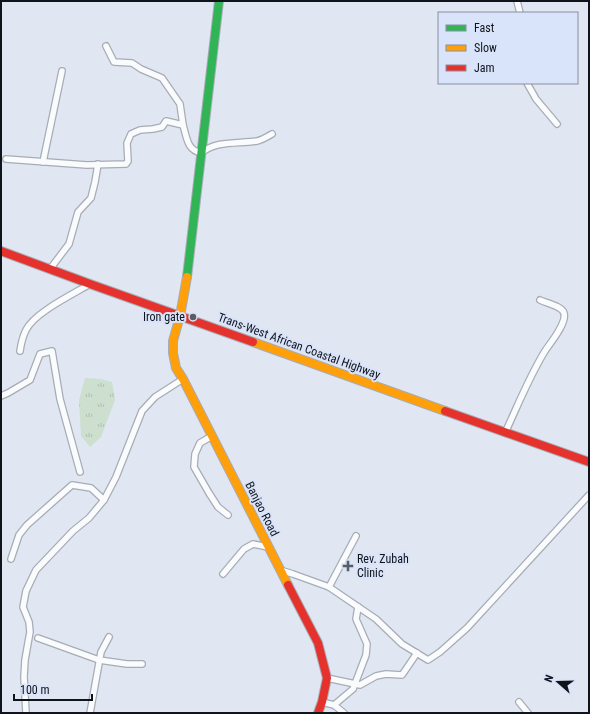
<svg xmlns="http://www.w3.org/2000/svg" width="590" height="714" font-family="'Roboto Condensed',sans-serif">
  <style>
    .park { fill: url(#park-tufts) }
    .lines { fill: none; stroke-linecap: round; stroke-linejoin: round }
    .street-casing { stroke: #a7acb5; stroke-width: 8 }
    .fast-casing { stroke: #a7acb5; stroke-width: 10 }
    .slow-casing { stroke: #a7acb5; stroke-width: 10 }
    .jam-casing { stroke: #a7acb5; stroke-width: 10 }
    .street { stroke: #fafbfd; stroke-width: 5.5 }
    .fast { stroke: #30b455; stroke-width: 8 }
    .slow { stroke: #ff9f0a; stroke-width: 8 }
    .jam { stroke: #e5322d; stroke-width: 8 }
    .poi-dot { fill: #585d66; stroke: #d9e3f9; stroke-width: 1.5 }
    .labels { text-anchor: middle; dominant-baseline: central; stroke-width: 4; stroke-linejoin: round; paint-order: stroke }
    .poi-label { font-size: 12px; fill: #0f131a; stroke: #d9e3f9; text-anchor: end }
    .street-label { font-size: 12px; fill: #0f131a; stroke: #d9e3f9 }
  </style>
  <defs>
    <pattern id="park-tufts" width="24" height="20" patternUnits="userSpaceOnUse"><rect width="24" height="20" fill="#cde0cf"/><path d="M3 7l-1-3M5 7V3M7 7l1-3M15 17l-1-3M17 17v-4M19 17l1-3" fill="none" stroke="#afbfb1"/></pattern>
  </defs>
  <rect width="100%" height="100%" fill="#e0e6f2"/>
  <!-- park -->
  <path class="park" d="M85 378 101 379 112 382 115 400 101 437 90 447 81 436 79 400Z"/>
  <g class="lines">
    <defs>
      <g id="street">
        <path d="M517 1 520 13"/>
        <path d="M106 46 114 62 132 63 141 69 162 78 180 104 183 125"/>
        <path d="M527 83 536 99 557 124"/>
        <path d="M6 159 87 165 126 164 128 161 127 143 131 134 140 130 153 129 162 127 166 121 183 125C187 138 187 150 201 153 217 140 238 144 257 141 262 140 267 137 272 134"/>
        <path d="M43 162 62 71"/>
        <path d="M50 269 69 244 78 212 91 198 95 182 98 164"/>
        <path d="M20 351C21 344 23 336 26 330 34 313 73 294 90 284"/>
        <path d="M1 396 8 393 30 380 40 354 52 351 60 399 80 472"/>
        <path d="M505 433C518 405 529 377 545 351 551 342 567 323 564 313 562 306 546 303 540 300"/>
        <path d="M212 436 200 443 195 454 194 467 209 493 218 507 228 515"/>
        <path d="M11 559 19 535 27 525 72 485 91 488 104 500"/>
        <path d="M280 570 293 574 329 587 376 619 402 644 428 660 440 652 467 628 589 495"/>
        <path d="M223 574 244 549 253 544 268 547"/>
        <path d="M329 587 356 536"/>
        <path d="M38 638 99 660 127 664H142"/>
        <path d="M327 678 360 685 376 676 386 674 402 675 417 653"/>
        <path d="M322 702 334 705 344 713"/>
        <path d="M519 702 528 713"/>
        <path d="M334 705 353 689 366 655 367 644 356 619 358 607"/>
        <path d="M26 713 24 677 25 660 28 643 30 632 29 622 23 607 26 591 36 570 73 531 89 518 104 500 116 477 142 411 155 397 183 379"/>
        <path d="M90 713 101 652 109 637"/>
      </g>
      <path id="fast" d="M187 277 219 1"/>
      <g id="slow">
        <path d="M187 277 180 316 173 341V353L176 368 183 379 288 585"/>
        <path d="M253 342 445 411"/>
      </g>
      <g id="jam">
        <path d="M1 251 90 284 253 342"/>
        <path d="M445 411 589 462"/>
        <path d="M288 585 318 643 327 678 322 702 318 713"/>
      </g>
    </defs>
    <!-- street casing -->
    <use href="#street" class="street-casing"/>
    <!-- fast casing -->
    <use href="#fast" class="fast-casing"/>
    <!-- slow casing -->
    <use href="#slow" class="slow-casing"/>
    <!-- jam casing -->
    <use href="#jam" class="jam-casing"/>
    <!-- street -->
    <use href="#street" class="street"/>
    <!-- fast -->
    <use href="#fast" class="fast"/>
    <!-- slow -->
    <use href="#slow" class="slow"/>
    <!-- jam -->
    <use href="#jam" class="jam"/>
  </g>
  <!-- markers -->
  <g class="poi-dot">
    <circle cx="193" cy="317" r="4"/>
    <path d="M346 560h4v4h4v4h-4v4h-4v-4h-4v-4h4z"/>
  </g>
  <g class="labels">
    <!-- poi labels -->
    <g class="poi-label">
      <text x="185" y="317">Iron gate</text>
      <text x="357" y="559" text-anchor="start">Rev. Zubah<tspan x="357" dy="14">Clinic</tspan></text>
    </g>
    <!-- street labels -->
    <g class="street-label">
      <text transform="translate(299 346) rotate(20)">Trans-West African Coastal Highway</text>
      <text transform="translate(262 509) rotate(63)">Banjao Road</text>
    </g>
  </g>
  <!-- border -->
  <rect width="590" height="714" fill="none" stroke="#0f131a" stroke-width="4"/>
  <!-- legend -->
  <rect x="438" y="12" width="140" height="72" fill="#d9e3f9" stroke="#8890a0"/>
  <rect x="446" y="25" width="20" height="6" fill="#30b455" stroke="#8890a0"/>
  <text x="474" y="32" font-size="12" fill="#0f131a">Fast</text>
  <rect x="446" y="45" width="20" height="6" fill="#ff9f0a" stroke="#8890a0"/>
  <text x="474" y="52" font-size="12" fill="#0f131a">Slow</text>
  <rect x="446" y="65" width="20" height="6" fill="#e5322d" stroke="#8890a0"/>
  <text x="474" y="72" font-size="12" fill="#0f131a">Jam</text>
  <!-- north arrow -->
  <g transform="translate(558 682) rotate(290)" stroke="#d9e3f9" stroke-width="3" paint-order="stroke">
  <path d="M0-3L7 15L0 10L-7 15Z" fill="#0f131a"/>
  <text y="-6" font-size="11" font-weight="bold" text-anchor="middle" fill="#0f131a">N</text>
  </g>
  <!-- scale -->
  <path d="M14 694v6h78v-6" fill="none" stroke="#0f131a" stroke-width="2"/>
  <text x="20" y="694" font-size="12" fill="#0f131a" stroke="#d9e3f9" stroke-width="3" paint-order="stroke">100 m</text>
</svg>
